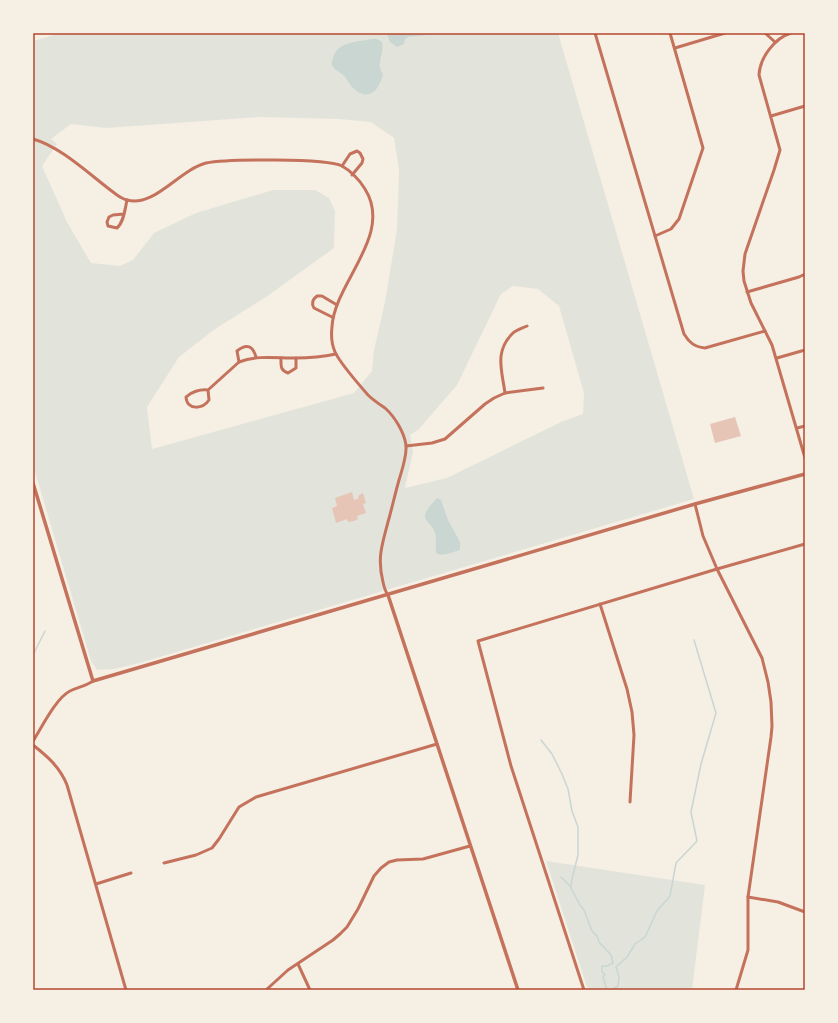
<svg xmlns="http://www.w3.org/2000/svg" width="838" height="1023" font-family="Raleway,sans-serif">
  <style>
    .green { fill: #e2e4dc; fill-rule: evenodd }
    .water { fill: #c9d6d2 }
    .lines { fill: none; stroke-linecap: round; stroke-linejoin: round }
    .stream { stroke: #c9d6d2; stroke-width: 1.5 }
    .building { fill: #e6c5b7 }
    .minor { stroke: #c5725c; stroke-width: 3 }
    .tertiary { stroke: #c5725c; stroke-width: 3.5 }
    .neatline { fill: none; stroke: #b5482f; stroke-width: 1.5 }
  </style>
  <rect width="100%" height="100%" fill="#f6efe4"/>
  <!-- green -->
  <g class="green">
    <path d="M61 33H558L694 499 136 664 114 669 97 670 91 661 33 465V41ZM259 117 339 119 371 122 394 138 399 170 397 229 385 302 374 350 372 371 354 393 152 449 147 407 179 357 215 329 266 297 334 248 335 211 329 198 315 190H273L196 213 154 233 133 260 120 266 91 263 67 222 42 166 57 144 51 139 71 124 106 128ZM513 286 538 289 559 306 584 393 583 414 561 422 447 478 405 488 413 452 410 435 419 429 457 385 501 294Z"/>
    <path d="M546 861 705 885 692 990H588Z"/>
  </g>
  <!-- water -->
  <g class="water">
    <path d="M384 33H442L408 37 405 39 404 44 397 47 390 42 387 34Z"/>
    <path d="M372 39H377L382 42C385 53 375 64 383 74 379 91 368 103 352 87 349 84 348 80 345 77 342 73 336 71 333 67 331 64 332 61 333 58 337 41 359 42 372 39Z"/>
    <path d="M437 498 441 500 448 520 460 542V550C452 552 444 557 436 553 435 546 437 539 435 533 434 529 431 526 428 522 419 514 432 505 437 498Z"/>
  </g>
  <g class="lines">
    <!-- stream -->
    <g class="stream">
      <path d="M33 655 45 631"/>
      <path d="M541 740 552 754 562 774 568 789 572 811 578 827V855L572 879 571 888 580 905 584 910 592 931 597 936 599 942 611 955 613 963 607 966H602V972L605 974 603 977 607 990"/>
      <path d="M561 877 571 887"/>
      <path d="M611 990 618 986 619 977 616 967 627 957 635 944 645 937 657 911 670 896 676 863 697 841 691 812 701 764 716 713 694 640"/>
    </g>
  </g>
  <!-- building -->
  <g class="building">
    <path d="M735 417 741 436 715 443 710 424Z"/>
    <path d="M352 492 354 500 359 498 358 496 363 493 366 503 363 504 366 513 357 516 358 519 354 521 348 522 347 519 336 523 332 508 337 506 335 498Z"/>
  </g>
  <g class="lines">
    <!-- minor -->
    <g class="minor">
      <path d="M595 33 684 334C689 342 694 347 705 348L765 331"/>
      <path d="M765 33 775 42"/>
      <path d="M791 33C775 38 760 57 759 75L780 150 774 170 745 254 743 271 744 281 751 303 772 345 805 458"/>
      <path d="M675 48 725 33"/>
      <path d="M771 116 805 106"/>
      <path d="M33 139C62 147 92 177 117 195 120 197 123 199 127 200 154 208 179 170 206 163 225 159 327 158 342 166 351 171 360 181 365 189 394 235 334 283 332 327 331 335 332 345 335 352 339 361 361 387 368 395 373 400 379 404 385 408 395 417 404 432 406 445 407 456 402 470 399 480 395 494 392 508 388 522 382 545 377 558 383 582 384 587 385 591 388 595"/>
      <path d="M342 166 350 154 357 151 360 153 363 159 362 163 352 175"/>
      <path d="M124 214 113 215 109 217 107 222 108 226 117 228C124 222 125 209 127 200"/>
      <path d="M655 236 671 229 679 219 703 148 670 33"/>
      <path d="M747 292 799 277 805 274"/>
      <path d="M332 317 314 308C311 303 313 299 317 296H322L337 305"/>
      <path d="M281 358C281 366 280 370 288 373L296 368V358"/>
      <path d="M777 358 805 350"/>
      <path d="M239 362 237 351C247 343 253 346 256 357"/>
      <path d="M208 390 209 400C203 409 187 411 186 397 191 392 200 389 208 390L239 362C257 355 276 358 295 358 309 358 322 357 336 354"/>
      <path d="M505 393C502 371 494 351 513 333 516 330 523 328 527 326"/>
      <path d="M797 428 805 426"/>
      <path d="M406 446 432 443 445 439 485 404 494 398 505 393 543 388"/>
      <path d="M695 504 703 536 717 569 762 658 768 682 771 702 772 726 771 737 748 897V950L736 990"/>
      <path d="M600 604 627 689 632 712 634 735 630 802"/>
      <path d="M33 741C42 727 56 698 70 691 78 687 86 686 93 681"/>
      <path d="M33 745C47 756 60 767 67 785L126 990"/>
      <path d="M164 863 196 855 212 848 219 839 239 807 256 797 437 744"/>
      <path d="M96 884 131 873"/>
      <path d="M748 897 778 902 805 912"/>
      <path d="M298 964 310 990"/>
      <path d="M266 990 288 970 333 940 340 934 347 927 358 909 374 876 381 868 389 862 397 860 423 859 470 846"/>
      <path d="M584 990 511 766 478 641 717 569 805 544"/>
    </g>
    <!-- tertiary -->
    <g class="tertiary">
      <path d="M33 483 93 681 695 504 805 474"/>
      <path d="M388 595 518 990"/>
    </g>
  </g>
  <!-- border -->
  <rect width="838" height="1023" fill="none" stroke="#f6efe4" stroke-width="68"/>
  <rect x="34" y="34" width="770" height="955" class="neatline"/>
</svg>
